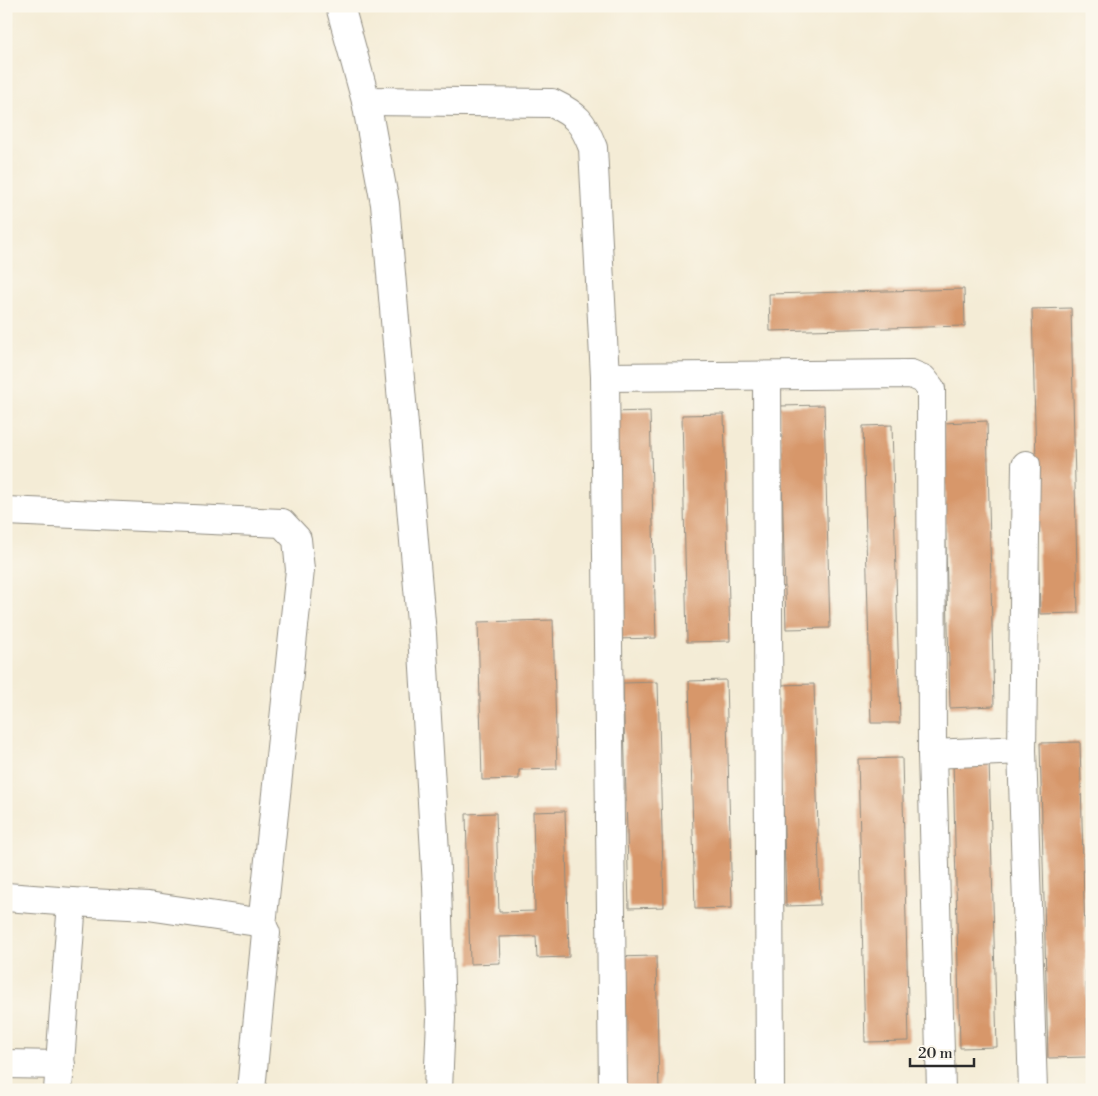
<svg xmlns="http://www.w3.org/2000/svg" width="1098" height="1096" font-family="'Libre Bodoni',serif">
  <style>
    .building { fill: #d7976b }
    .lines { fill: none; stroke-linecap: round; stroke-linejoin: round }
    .minor-casing { stroke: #908c80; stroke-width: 30 }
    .minor { stroke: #fff; stroke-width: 28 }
  </style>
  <rect width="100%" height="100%" fill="#fbf7ec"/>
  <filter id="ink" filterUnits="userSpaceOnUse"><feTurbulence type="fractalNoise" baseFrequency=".02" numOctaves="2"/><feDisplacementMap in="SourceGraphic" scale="10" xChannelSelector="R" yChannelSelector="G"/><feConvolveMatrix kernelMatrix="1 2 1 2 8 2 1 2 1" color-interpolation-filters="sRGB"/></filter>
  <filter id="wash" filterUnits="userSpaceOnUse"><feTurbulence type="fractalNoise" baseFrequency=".0096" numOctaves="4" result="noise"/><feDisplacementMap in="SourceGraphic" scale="20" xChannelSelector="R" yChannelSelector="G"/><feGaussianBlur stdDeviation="1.12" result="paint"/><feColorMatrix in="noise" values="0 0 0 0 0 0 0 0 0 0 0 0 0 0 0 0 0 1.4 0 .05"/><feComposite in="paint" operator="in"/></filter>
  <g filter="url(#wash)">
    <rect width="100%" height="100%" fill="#f4ecd6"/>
    <g id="blocks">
      <!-- building -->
      <g class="building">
        <path d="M964 289 965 326 770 331 769 294Z"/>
        <path d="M1071 308 1078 613 1040 614 1032 309Z"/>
        <path d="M824 405 830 628 786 629 780 406Z"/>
        <path d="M650 411 656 638 616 639 611 412Z"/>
        <path d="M724 414 730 641 687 642 682 415Z"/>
        <path d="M987 421 994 706 950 708 943 423Z"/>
        <path d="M892 425 900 723H871L863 426Z"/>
        <path d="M553 620 557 769 519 770V779L482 780 478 622Z"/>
        <path d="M726 680 732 908 695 909 689 681Z"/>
        <path d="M658 682 664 907 629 908 623 683Z"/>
        <path d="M814 684 820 905 786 906 780 685Z"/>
        <path d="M1080 742 1088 1057 1048 1058 1040 743Z"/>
        <path d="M902 758 909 1041 865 1042 858 759Z"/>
        <path d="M989 759 997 1047 960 1048 953 760Z"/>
        <path d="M565 811 569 957 537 958 536 936 499 937 500 963 470 964 466 814 496 813 499 912 535 911 533 812Z"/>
        <path d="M656 956 659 1090H616L613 957Z"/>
      </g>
    </g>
  </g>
  <g filter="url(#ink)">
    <use href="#blocks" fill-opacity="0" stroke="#908c80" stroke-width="1"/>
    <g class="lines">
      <defs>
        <g id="minor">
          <path d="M340 6 366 101 385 204 422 634 437 886 441 1018 438 1090"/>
          <path d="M366 101 552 103C577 115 583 122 593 148L605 377 613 1090"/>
          <path d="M767 376 770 1090"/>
          <path d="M605 377 911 374 923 379 931 389 932 754 941 1090"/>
          <path d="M1026 465 1022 750 1033 1090"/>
          <path d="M6 511 282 523 297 539 300 570 262 925"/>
          <path d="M932 754 1022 750"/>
          <path d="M6 897 72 902 58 1090"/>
          <path d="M72 902 148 906 257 922 262 925 266 933 251 1090"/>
          <path d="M6 1064 61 1065"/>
        </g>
      </defs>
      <!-- minor casing -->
      <use href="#minor" class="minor-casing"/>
      <!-- minor -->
      <use href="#minor" class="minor"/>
    </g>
  </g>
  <!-- margin -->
  <rect width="1098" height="1096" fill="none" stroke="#fbf7ec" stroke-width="25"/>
  <!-- scale -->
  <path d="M910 1058v8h64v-8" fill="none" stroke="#2b2b2b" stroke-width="2.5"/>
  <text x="918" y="1058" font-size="15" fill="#2b2b2b" stroke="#fbf7ec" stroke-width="4" paint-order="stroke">20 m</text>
</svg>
